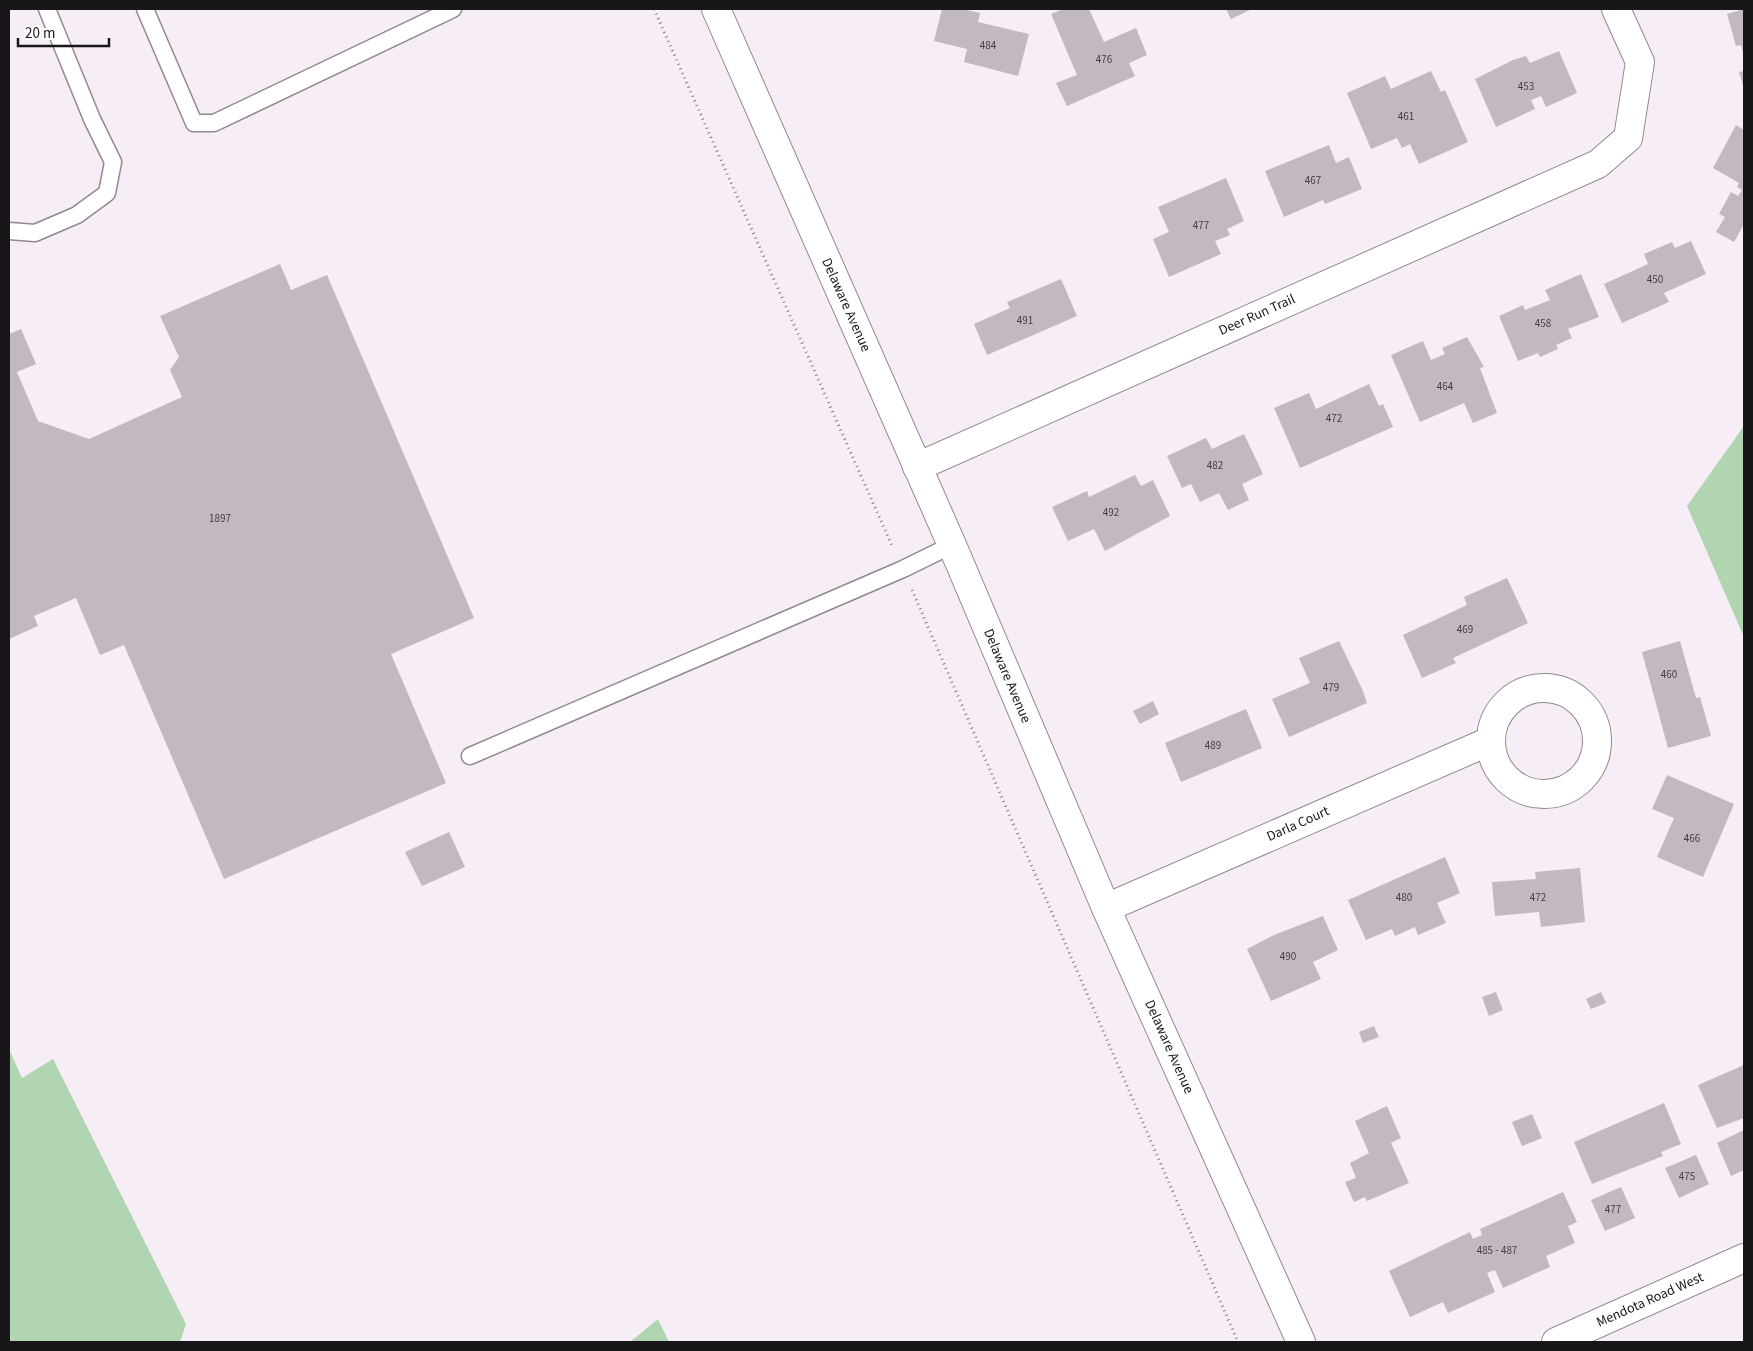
<svg xmlns="http://www.w3.org/2000/svg" width="1753" height="1351" font-family="'Source Sans 3',sans-serif">
  <style>
    .green { fill: #b0d5b0 }
    .building { fill: #c2b8c1 }
    .lines { fill: none; stroke-linecap: round; stroke-linejoin: round }
    .lane-casing { stroke: #918890; stroke-width: 19 }
    .street-casing { stroke: #918890; stroke-width: 30 }
    .secondary-casing { stroke: #918890; stroke-width: 30 }
    .path { stroke: #857f85; stroke-width: 3; stroke-dasharray: 1 4; stroke-linecap: butt }
    .lane { stroke: #fff; stroke-width: 16 }
    .street { stroke: #fff; stroke-width: 28 }
    .secondary { stroke: #fff; stroke-width: 28 }
    .labels { text-anchor: middle; dominant-baseline: central; stroke-width: 4; stroke-linejoin: round; paint-order: stroke }
    .number-label { font-size: 11px; fill: #433e43 }
    .street-label { font-size: 14px; fill: #191619; stroke: #fffdfe }
  </style>
  <rect width="100%" height="100%" fill="#f6edf6"/>
  <!-- green -->
  <g class="green">
    <path d="M1744 426V637L1687 506Z"/>
    <path d="M9 1049 22 1078 53 1059 186 1324 180 1342H9Z"/>
    <path d="M658 1319 669 1342H630Z"/>
  </g>
  <!-- building -->
  <g class="building">
    <path d="M942 9H963L980 13 978 22 1029 34 1018 76 964 62 967 49 934 41Z"/>
    <path d="M1063 9H1089L1104 42 1136 28 1147 55 1129 63 1135 76 1067 106 1056 83 1077 75 1051 14Z"/>
    <path d="M1226 9H1252L1231 19Z"/>
    <path d="M1744 9V56L1741 45 1736 46 1727 14Z"/>
    <path d="M1559 51 1577 93 1546 107 1541 96 1531 100 1535 109 1496 127 1475 79 1513 60 1526 56 1530 63Z"/>
    <path d="M1431 71 1441 92 1445 90 1468 142 1419 164 1410 144 1402 148 1397 138 1371 149 1347 93 1385 76 1391 89Z"/>
    <path d="M1744 71V88L1739 72Z"/>
    <path d="M1736 125 1744 130V224L1734 242 1716 232 1725 217 1719 214 1731 192 1738 196 1742 190 1737 187 1739 183 1713 168Z"/>
    <path d="M1329 145 1336 163 1349 157 1362 189 1325 204 1323 200 1284 217 1265 171Z"/>
    <path d="M1226 178 1244 221 1227 229 1230 235 1215 241 1221 254 1169 277 1153 239 1169 232 1158 207Z"/>
    <path d="M1691 241 1706 274 1664 293 1669 302 1622 323 1604 284 1648 264 1644 254 1672 242 1675 248Z"/>
    <path d="M280 264 291 290 327 275 474 618 391 654 446 783 224 879 124 645 100 655 76 598 34 616 38 626 9 639V334L21 329 36 364 17 372 38 421 89 439 182 397 170 370 179 357 160 316Z"/>
    <path d="M1581 274 1599 317 1568 329 1572 338 1556 345 1558 349 1540 357 1538 353 1518 361 1499 316 1523 305 1525 310 1550 300 1545 290Z"/>
    <path d="M1061 279 1077 316 987 355 974 324 1010 308 1007 302Z"/>
    <path d="M1467 337 1484 367 1480 368 1497 413 1473 423 1464 403 1420 422 1391 355 1423 341 1431 360 1445 354 1442 348Z"/>
    <path d="M1369 384 1379 406 1383 404 1393 427 1300 468 1274 408 1309 393 1316 409Z"/>
    <path d="M1244 434 1263 474 1242 484 1249 500 1228 510 1219 493 1200 502 1191 484 1182 488 1167 456 1206 438 1212 449Z"/>
    <path d="M1135 475 1141 486 1153 480 1170 516 1105 551 1094 529 1068 541 1052 507 1087 491 1089 497Z"/>
    <path d="M1507 578 1528 623 1453 658 1456 663 1422 678 1403 635 1467 605 1464 597Z"/>
    <path d="M1339 641 1363 691 1367 703 1289 737 1272 699 1310 683 1299 658Z"/>
    <path d="M1680 641 1696 698 1700 697 1711 736 1668 748 1642 652Z"/>
    <path d="M1153 701 1159 714 1140 724 1133 711Z"/>
    <path d="M1246 709 1262 748 1181 782 1165 743Z"/>
    <path d="M1667 775 1734 804 1703 877 1657 857 1674 818 1652 809Z"/>
    <path d="M449 832 465 867 422 886 405 852Z"/>
    <path d="M1445 857 1460 893 1437 903 1446 923 1418 935 1415 927 1395 936 1392 929 1366 940 1348 900Z"/>
    <path d="M1580 868 1585 922 1541 927 1539 912 1495 916 1492 882 1536 879 1535 872Z"/>
    <path d="M1323 916 1338 950 1313 962 1321 979 1271 1001 1247 949 1274 935Z"/>
    <path d="M1496 992 1503 1010 1489 1016 1482 997Z"/>
    <path d="M1601 992 1606 1003 1591 1009 1586 999Z"/>
    <path d="M1374 1026 1379 1037 1363 1043 1359 1032Z"/>
    <path d="M1744 1065V1118L1717 1128 1698 1085Z"/>
    <path d="M1664 1103 1681 1144 1661 1152 1663 1156 1592 1184 1574 1142Z"/>
    <path d="M1387 1106 1401 1138 1391 1143 1409 1183 1367 1201 1365 1197 1354 1202 1345 1182 1356 1178 1350 1163 1369 1153 1355 1121Z"/>
    <path d="M1532 1114 1542 1138 1522 1146 1512 1122Z"/>
    <path d="M1744 1130V1170L1731 1176 1717 1143Z"/>
    <path d="M1696 1155 1709 1184 1679 1198 1665 1168Z"/>
    <path d="M1621 1187 1635 1218 1605 1231 1591 1200Z"/>
    <path d="M1563 1192 1577 1222 1568 1226 1575 1243 1546 1256 1550 1267 1503 1288 1495 1270 1487 1273 1495 1292 1448 1313 1443 1302 1410 1317 1389 1271 1470 1232 1473 1239 1482 1235 1480 1229Z"/>
  </g>
  <g class="lines">
    <defs>
      <g id="lane">
        <path d="M145 9 194 123H214L453 9"/>
        <path d="M9 231 35 233 77 215 107 193 113 162 92 119 47 9"/>
        <path d="M470 756 903 569 952 545"/>
      </g>
      <g id="street">
        <path d="M917 467 1598 164 1628 138 1640 62 1616 9"/>
        <circle cx="1544" cy="741" r="53"/>
        <path d="M1106 908 1490 741"/>
      </g>
      <g id="secondary">
        <path d="M716 9 952 545 1106 908 1301 1342"/>
        <path d="M1556 1342 1744 1258"/>
      </g>
    </defs>
    <!-- lane casing -->
    <use href="#lane" class="lane-casing"/>
    <!-- street casing -->
    <use href="#street" class="street-casing"/>
    <!-- secondary casing -->
    <use href="#secondary" class="secondary-casing"/>
    <!-- path -->
    <g class="path">
      <path d="M654 9 893 548"/>
      <path d="M912 590 1238 1342"/>
    </g>
    <!-- lane -->
    <use href="#lane" class="lane"/>
    <!-- street -->
    <use href="#street" class="street"/>
    <!-- secondary -->
    <use href="#secondary" class="secondary"/>
  </g>
  <g class="labels">
    <!-- number labels -->
    <g class="number-label">
      <text x="988" y="45">484</text>
      <text x="1104" y="59">476</text>
      <text x="1526" y="86">453</text>
      <text x="1406" y="116">461</text>
      <text x="1313" y="180">467</text>
      <text x="1201" y="225">477</text>
      <text x="1655" y="279">450</text>
      <text x="1025" y="320">491</text>
      <text x="1543" y="323">458</text>
      <text x="1445" y="386">464</text>
      <text x="1334" y="418">472</text>
      <text x="1215" y="465">482</text>
      <text x="1111" y="512">492</text>
      <text x="220" y="518">1897</text>
      <text x="1465" y="629">469</text>
      <text x="1669" y="674">460</text>
      <text x="1331" y="687">479</text>
      <text x="1213" y="745">489</text>
      <text x="1692" y="838">466</text>
      <text x="1404" y="897">480</text>
      <text x="1538" y="897">472</text>
      <text x="1288" y="956">490</text>
      <text x="1687" y="1176">475</text>
      <text x="1613" y="1209">477</text>
      <text x="1497" y="1250">485 - 487</text>
    </g>
    <!-- street labels -->
    <g class="street-label">
      <text transform="translate(846 305) rotate(66)">Delaware Avenue</text>
      <text transform="translate(1257 315) rotate(-24)">Deer Run Trail</text>
      <text transform="translate(1007 676) rotate(67)">Delaware Avenue</text>
      <text transform="translate(1298 824) rotate(-24)">Darla Court</text>
      <text transform="translate(1169 1047) rotate(66)">Delaware Avenue</text>
      <text transform="translate(1650 1300) rotate(-24)">Mendota Road West</text>
    </g>
  </g>
  <!-- border -->
  <rect width="1753" height="1351" fill="none" stroke="#191619" stroke-width="20"/>
  <!-- scale -->
  <path d="M18 38v8h91v-8" fill="none" stroke="#191619" stroke-width="2.5"/>
  <text x="25" y="38" font-size="15" fill="#191619" stroke="#fffdfe" stroke-width="4" paint-order="stroke">20 m</text>
</svg>
